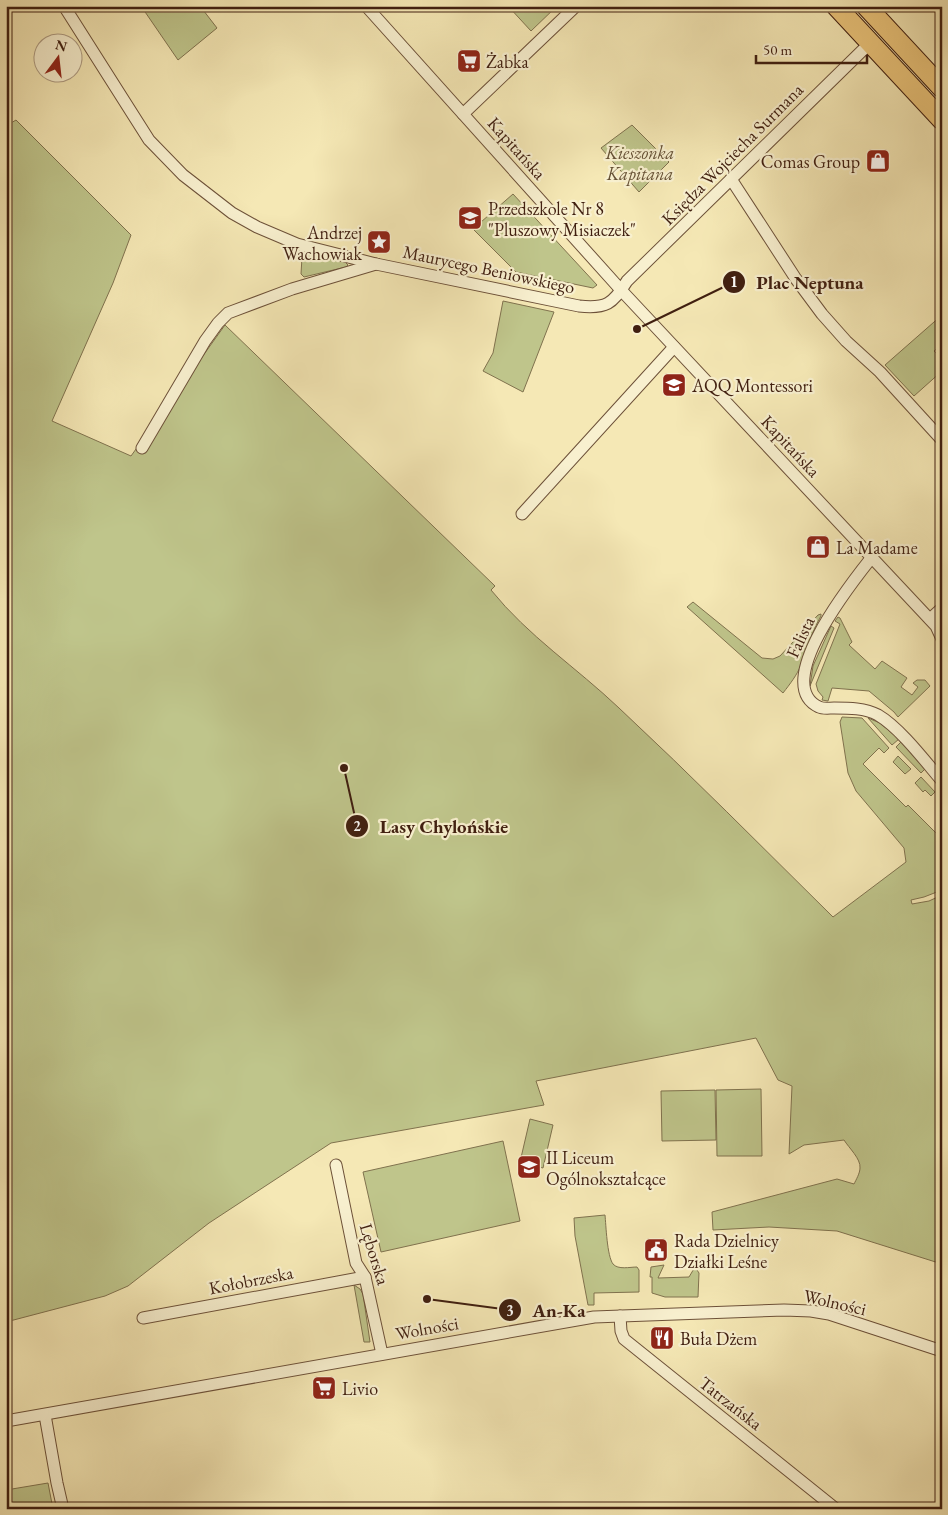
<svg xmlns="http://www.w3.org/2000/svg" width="948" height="1515" font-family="'EB Garamond',serif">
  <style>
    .green { fill: #bfc58b; stroke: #80724e }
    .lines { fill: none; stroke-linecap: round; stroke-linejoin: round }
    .street-casing { stroke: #6d5139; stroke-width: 13 }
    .primary-casing { stroke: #401f10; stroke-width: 21 }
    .street { stroke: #f8f0cf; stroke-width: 11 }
    .primary { stroke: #eac47a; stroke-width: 19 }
    .labels { text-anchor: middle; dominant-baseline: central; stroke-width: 4.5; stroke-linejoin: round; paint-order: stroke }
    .poi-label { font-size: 18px; fill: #401f10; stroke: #f8f0cf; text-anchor: start }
    .street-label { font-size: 18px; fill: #401f10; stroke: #f8f0cf }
    .park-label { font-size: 18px; font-style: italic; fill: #665135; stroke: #f8f0cf }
    .leader { fill: none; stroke: #401f10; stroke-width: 2 }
    .callout-dot { fill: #401f10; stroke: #f8f0cf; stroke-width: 2 }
    .mark-label { font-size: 15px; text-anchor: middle; font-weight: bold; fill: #fff }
    .callout-label { font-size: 19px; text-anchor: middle; font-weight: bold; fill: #401f10; stroke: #f8f0cf; stroke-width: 4.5; stroke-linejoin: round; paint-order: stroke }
  </style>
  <rect width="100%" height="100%" fill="#f5e8b5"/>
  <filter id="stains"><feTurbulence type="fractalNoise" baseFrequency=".004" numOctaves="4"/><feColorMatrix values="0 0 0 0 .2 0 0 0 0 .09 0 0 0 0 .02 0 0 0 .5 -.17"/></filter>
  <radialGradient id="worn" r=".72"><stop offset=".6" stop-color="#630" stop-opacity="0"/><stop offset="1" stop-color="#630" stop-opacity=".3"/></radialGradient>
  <!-- green -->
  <g class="green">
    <path d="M141 6H200L217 28 178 60Z"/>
    <path d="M508 6H557L531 31Z"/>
    <path d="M16 120 131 235 113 283 52 421 131 456 225 325 495 586 491 590C528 636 577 668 619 708 692 776 762 847 833 917L906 862 904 848 856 791 848 773 840 722 842 717 862 718 889 748 884 753 879 748 863 764 906 807 908 805 942 839V890L924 897 911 900 912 904 929 901 942 895V902L939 904 942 907V1264L837 1231 769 1227 713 1230 712 1212 837 1179 854 1184C856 1180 860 1173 860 1168 861 1159 849 1148 844 1140L804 1145 789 1154 792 1086 778 1080 756 1038 536 1081 544 1105 331 1143 209 1223 128 1286 105 1296 6 1322V126Z"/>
    <path d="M632 125 669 162 639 192 601 148Z"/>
    <path d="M513 194 597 285 593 288 516 272 473 229Z"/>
    <path d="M307 254 345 262 348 265 346 267 304 277 301 274 302 257Z"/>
    <path d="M503 301 554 312 523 392 483 371 493 353Z"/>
    <path d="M942 315V344L934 351 942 359V371L914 396 885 365Z"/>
    <path d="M693 602 762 658 773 659 780 656 818 615 821 614V616C812 632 807 648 801 665 797 675 790 684 783 693L687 607Z"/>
    <path d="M838 617 840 618 852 642 849 645 875 669 882 661 907 678 901 687 912 695 918 687 913 683 917 680H925L930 686 898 717 894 712 869 691 832 688 828 701 822 700 823 697 818 691 816 684 840 624 835 621Z"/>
    <path d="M831 626 834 628 810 686 813 666Z"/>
    <path d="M868 718 880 723 899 739 892 745Z"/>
    <path d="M901 742 926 768 921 773 896 747Z"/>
    <path d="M898 756 911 769 905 774 893 762Z"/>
    <path d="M921 777 935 792 931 796 925 790 923 792 915 783Z"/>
    <path d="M761 1089 762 1156H717L716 1090Z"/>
    <path d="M715 1090 716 1140 662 1141 661 1091Z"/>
    <path d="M530 1119 553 1125 543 1168 520 1162Z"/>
    <path d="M503 1141 520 1221 381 1252 363 1172Z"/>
    <path d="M605 1215C606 1225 607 1256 613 1264 618 1270 630 1267 637 1267L639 1270V1292L594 1293V1305H588L575 1236 574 1218Z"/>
    <path d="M664 1265 658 1278 689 1277 695 1267 699 1273 698 1297H665L652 1293V1277H650L651 1267Z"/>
    <path d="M354 1285 360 1289 363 1294 370 1342H364Z"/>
    <path d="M48 1483 53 1509H6V1490Z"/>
  </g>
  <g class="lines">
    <defs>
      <g id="street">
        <path d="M64 6 149 140 183 175 232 213 257 227 297 244 376 264 579 306C606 309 613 304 627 281L870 43"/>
        <path d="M366 6 621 290 936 626 942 639"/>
        <path d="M463 114 576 6"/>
        <path d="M731 179 796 279 822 314 846 341 880 372 942 440"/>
        <path d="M142 448 205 341 218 323 228 313 292 289 376 264"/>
        <path d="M522 514 674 347"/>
        <path d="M872 557C853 581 770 684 819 707 823 709 829 708 834 708 849 708 865 708 878 715 900 728 925 761 942 781"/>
        <path d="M930 619 942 608"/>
        <path d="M336 1165 356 1263 365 1277 382 1354"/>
        <path d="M620 1316 621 1331 624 1339 836 1509"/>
        <path d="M143 1318 365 1277"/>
        <path d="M45 1415 57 1483 63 1509"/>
        <path d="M6 1421 594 1317 784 1310 811 1311 829 1314 942 1351"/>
      </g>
      <g id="primary">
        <path d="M836 6 942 120"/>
        <path d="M866 6 942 88"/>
      </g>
    </defs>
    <!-- street casing -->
    <use href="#street" class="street-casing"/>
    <!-- primary casing -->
    <use href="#primary" class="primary-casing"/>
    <!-- street -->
    <use href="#street" class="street"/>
    <!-- primary -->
    <use href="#primary" class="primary"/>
  </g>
  <!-- icons -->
  <defs>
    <symbol id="supermarket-square" viewBox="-11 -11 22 22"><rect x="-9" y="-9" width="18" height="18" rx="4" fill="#8f2418" stroke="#f8f0cf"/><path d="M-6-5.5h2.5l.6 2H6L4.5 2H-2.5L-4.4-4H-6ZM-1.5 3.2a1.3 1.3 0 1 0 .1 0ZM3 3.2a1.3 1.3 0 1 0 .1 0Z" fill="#fff"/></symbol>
    <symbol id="shop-square" viewBox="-11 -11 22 22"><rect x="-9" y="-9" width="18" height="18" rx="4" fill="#8f2418" stroke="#f8f0cf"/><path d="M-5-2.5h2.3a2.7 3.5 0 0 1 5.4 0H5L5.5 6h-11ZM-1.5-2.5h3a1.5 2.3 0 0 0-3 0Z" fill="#fff"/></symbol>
    <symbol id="school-square" viewBox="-11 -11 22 22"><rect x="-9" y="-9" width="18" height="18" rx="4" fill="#8f2418" stroke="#f8f0cf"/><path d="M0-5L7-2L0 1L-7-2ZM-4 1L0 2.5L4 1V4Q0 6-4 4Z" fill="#fff"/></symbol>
    <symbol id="sight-square" viewBox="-11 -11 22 22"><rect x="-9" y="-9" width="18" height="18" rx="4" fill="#8f2418" stroke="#f8f0cf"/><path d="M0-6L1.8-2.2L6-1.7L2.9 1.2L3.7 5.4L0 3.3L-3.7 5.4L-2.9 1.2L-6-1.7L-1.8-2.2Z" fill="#fff"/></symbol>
    <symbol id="civic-square" viewBox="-11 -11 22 22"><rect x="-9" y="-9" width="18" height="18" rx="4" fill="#8f2418" stroke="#f8f0cf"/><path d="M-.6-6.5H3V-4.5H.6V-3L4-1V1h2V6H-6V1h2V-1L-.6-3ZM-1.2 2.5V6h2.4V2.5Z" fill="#fff"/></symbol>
    <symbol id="restaurant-square" viewBox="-11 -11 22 22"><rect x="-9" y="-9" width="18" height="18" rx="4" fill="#8f2418" stroke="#f8f0cf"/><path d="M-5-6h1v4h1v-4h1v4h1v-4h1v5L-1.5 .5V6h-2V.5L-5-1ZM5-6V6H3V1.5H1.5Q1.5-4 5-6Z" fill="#fff"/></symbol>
  </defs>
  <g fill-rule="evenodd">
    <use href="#supermarket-square" x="455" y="47" width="28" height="28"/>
    <use href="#shop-square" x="864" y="147" width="28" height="28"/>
    <use href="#school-square" x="456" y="204" width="28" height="28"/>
    <use href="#sight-square" x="365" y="228" width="28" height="28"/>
    <use href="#school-square" x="660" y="371" width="28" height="28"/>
    <use href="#shop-square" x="804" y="533" width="28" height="28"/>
    <use href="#school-square" x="515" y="1153" width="28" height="28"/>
    <use href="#civic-square" x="642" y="1236" width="28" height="28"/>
    <use href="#restaurant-square" x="648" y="1324" width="28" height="28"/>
    <use href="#supermarket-square" x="310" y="1374" width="28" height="28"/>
  </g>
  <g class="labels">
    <!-- poi labels -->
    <g class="poi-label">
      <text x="486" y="61">Żabka</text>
      <text x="860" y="161" text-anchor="end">Comas Group</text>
      <text x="488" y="208">Przedszkole Nr 8<tspan x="488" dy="21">"Pluszowy Misiaczek"</tspan></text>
      <text x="362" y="232" text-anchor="end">Andrzej<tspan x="362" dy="21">Wachowiak</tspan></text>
      <text x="692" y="385">AQQ Montessori</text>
      <text x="836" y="547">La Madame</text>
      <text x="546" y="1157">II Liceum<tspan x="546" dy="21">Ogólnokształcące</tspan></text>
      <text x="674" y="1240">Rada Dzielnicy<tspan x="674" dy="21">Działki Leśne</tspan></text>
      <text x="680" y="1338">Buła Dżem</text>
      <text x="342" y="1388">Livio</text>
    </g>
    <!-- street labels -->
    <g class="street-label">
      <text transform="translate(517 148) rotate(48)">Kapitańska</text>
      <text transform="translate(732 154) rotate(-45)">Księdza Wojciecha Surmana</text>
      <text transform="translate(489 269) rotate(12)">Maurycego Beniowskiego</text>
      <text transform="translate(791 446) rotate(47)">Kapitańska</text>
      <text transform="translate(800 637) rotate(-65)">Falista</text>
      <text transform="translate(375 1254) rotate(73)">Lęborska</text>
      <text transform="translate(251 1280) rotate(-11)">Kołobrzeska</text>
      <text transform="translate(835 1302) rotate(13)">Wolności</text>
      <text transform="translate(427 1328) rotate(-10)">Wolności</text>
      <text transform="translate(731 1403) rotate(38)">Tatrzańska</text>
    </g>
    <!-- park labels -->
    <g class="park-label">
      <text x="640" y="152">Kieszonka<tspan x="640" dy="21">Kapitana</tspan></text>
    </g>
  </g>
  <!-- callouts -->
  <path class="leader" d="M637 329L734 282M344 768L357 826M427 1299L510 1310"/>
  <g class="callout-dot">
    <circle cx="637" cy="329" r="5"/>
    <circle cx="344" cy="768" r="5"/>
    <circle cx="427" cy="1299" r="5"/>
    <circle cx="734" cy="282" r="12"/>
    <circle cx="357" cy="826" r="12"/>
    <circle cx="510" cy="1310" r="12"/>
  </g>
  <g class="mark-label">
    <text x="734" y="287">1</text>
    <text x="357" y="831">2</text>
    <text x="510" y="1316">3</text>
  </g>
  <g class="callout-label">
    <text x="810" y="289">Plac Neptuna</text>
    <text x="444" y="833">Lasy Chylońskie</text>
    <text x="559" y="1317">An-Ka</text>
  </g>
  <!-- margin -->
  <rect width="948" height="1515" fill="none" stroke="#f5e8b5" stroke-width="25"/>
  <rect x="8" y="8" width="933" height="1500" fill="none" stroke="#401f10" stroke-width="2.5"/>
  <rect x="12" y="12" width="923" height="1490" fill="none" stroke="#401f10"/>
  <!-- north arrow -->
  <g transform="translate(58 58) rotate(15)"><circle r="24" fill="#f8f0cf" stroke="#ae9c83"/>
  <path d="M0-4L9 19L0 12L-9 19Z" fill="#8f2418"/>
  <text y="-8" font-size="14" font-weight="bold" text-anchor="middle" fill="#401f10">N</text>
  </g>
  <!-- scale -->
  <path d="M756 55v8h111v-8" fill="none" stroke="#401f10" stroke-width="2.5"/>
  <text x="763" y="55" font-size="15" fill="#401f10" stroke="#f8f0cf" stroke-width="4" paint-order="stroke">50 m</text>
  <rect width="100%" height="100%" filter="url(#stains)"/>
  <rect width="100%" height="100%" fill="url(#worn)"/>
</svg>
